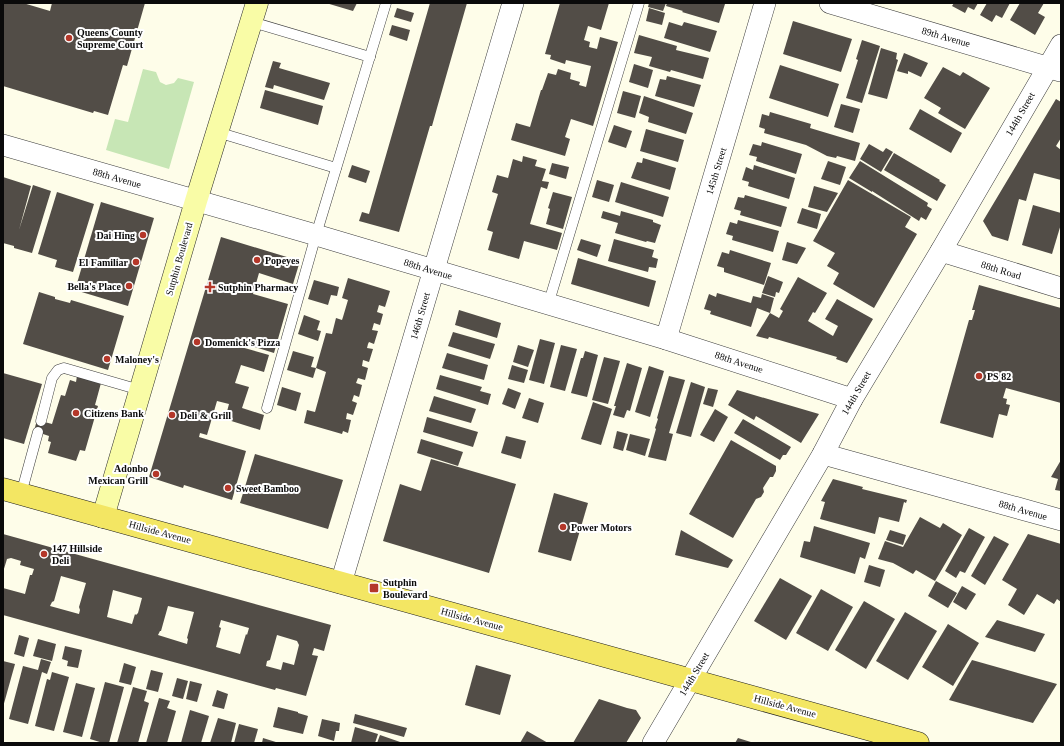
<svg xmlns="http://www.w3.org/2000/svg" width="1064" height="746" font-family="'Times New Roman',serif">
  <style>
    .green { fill: #c7e6b5 }
    .building { fill: #524d47; fill-rule: evenodd }
    .lines { fill: none; stroke-linecap: round; stroke-linejoin: round }
    .service-casing { stroke: #3d3d3d; stroke-width: 11 }
    .minor-casing { stroke: #3d3d3d; stroke-width: 22 }
    .secondary-casing { stroke: #2c2c2c; stroke-width: 23 }
    .primary-casing { stroke: #1b1b1b; stroke-width: 23 }
    .service { stroke: #fff; stroke-width: 10 }
    .minor { stroke: #fff; stroke-width: 21 }
    .secondary { stroke: #f9fca6; stroke-width: 22 }
    .primary { stroke: #f3e663; stroke-width: 22 }
    .poi-dot { fill: #b43729; stroke: #fff; stroke-width: 1.5 }
    .labels { text-anchor: middle; dominant-baseline: central; stroke-width: 4; stroke-linejoin: round; paint-order: stroke }
    .poi-label { font-size: 10px; font-weight: bold; fill: #0a0a0a; stroke: #fff; text-anchor: start }
    .street-label { font-size: 10px; fill: #0a0a0a; stroke: #fff }
  </style>
  <rect width="100%" height="100%" fill="#fefde9"/>
  <!-- green -->
  <path class="green" d="M143 69 156 72 160 82 166 85 174 83 178 78 194 82 169 169 106 150 115 119 128 122Z"/>
  <!-- building -->
  <g class="building">
    <path d="M3 3H23L50 11 52 3H145L127 66 123 65 108 115 94 111 93 113 3 86Z"/>
    <path d="M326 3H357L353 11Z"/>
    <path d="M430 3H467L437 108 432 126H430L399 232 359 221 362 212 369 214Z"/>
    <path d="M560 3H609L601 30 588 26 584 40 590 42 589 47 597 49 600 37 618 42 593 126 571 119 565 137 570 139 565 156 511 140 516 123 530 127 541 90H542L548 73 556 75 558 69 571 73 570 79 580 82 579 85 586 87 591 66 566 60 565 64 550 59 551 55 545 54Z"/>
    <path d="M649 3H666L663 11 648 7Z"/>
    <path d="M667 3H720L725 4 719 23 682 12 683 11 666 6Z"/>
    <path d="M954 3H978L974 10 968 7 965 13 952 6Z"/>
    <path d="M987 3H1010L1002 18 996 15 992 22 980 15Z"/>
    <path d="M1020 3H1044L1038 13 1045 17 1035 35 1010 20Z"/>
    <path d="M397 8 414 13 411 22 394 17Z"/>
    <path d="M649 8 665 13 662 25 646 21Z"/>
    <path d="M793 21 852 39 841 72 783 54Z"/>
    <path d="M669 22 682 26 684 22 717 31 710 52 664 38Z"/>
    <path d="M392 25 410 30 407 41 389 35Z"/>
    <path d="M639 35 677 46 676 50 709 58 703 79 671 70 670 72 649 66 652 57 634 53Z"/>
    <path d="M862 40 880 46 862 103 846 98 858 60 856 59Z"/>
    <path d="M881 48 897 53 896 59 898 60 887 99 868 94Z"/>
    <path d="M904 53 928 63 921 77 908 71V74L897 71Z"/>
    <path d="M273 61 281 63 279 68 330 83 324 100 274 85 273 89 265 87Z"/>
    <path d="M634 64 653 70 648 88 629 82Z"/>
    <path d="M780 65 839 84 828 117 769 98Z"/>
    <path d="M943 67 960 76 963 72 990 88 965 129 938 113 941 108 924 98Z"/>
    <path d="M667 76 701 85 694 107 655 96 660 79 666 80Z"/>
    <path d="M265 90 323 106 318 125 260 108Z"/>
    <path d="M623 91 641 96 635 118 617 113Z"/>
    <path d="M644 96 693 113 686 134 648 122 649 117 639 113Z"/>
    <path d="M1056 99 1061 102V138L1056 146 1061 150V180L1034 173 1026 201 1019 199 1008 241 992 236 983 221Z"/>
    <path d="M841 104 860 109 853 133 834 127Z"/>
    <path d="M920 109 962 133 951 153 909 129Z"/>
    <path d="M770 112 811 124 810 128 860 143 855 161 837 156 836 158 827 156 806 145 764 133 765 129 759 127 762 114 769 116Z"/>
    <path d="M614 125 632 131 626 148 608 142Z"/>
    <path d="M646 129 684 140 678 162 640 151Z"/>
    <path d="M762 142 802 154 796 174 756 161 757 157 749 155 753 144 761 146Z"/>
    <path d="M869 144 883 152 886 148 893 152 881 172 860 159Z"/>
    <path d="M894 153 940 180 939 181 946 185 937 201 884 170Z"/>
    <path d="M523 156 537 160 535 166 546 169 542 181 549 182 547 189 541 187 530 224 562 233 557 250 524 241 519 259 488 250 493 232 487 230 498 194 492 192 497 175 508 178 513 159 522 162Z"/>
    <path d="M643 158 676 168 670 190 631 178 637 162 642 163Z"/>
    <path d="M828 161 846 167 840 185 821 179Z"/>
    <path d="M860 161 928 203 927 206 932 209 926 220 921 217 919 221 872 191V192L849 178Z"/>
    <path d="M552 163 569 167 566 179 549 174Z"/>
    <path d="M352 165 370 171 366 183 348 177Z"/>
    <path d="M754 165 795 178 789 199 748 186 749 182 742 180 746 167 753 170Z"/>
    <path d="M3 177 31 186 19 230 33 185 51 191 32 253 14 248V246L3 243Z"/>
    <path d="M597 180 614 185 609 202 592 197Z"/>
    <path d="M848 180 911 217 905 227 917 234 874 308 833 284 839 273 827 266 835 253 813 241Z"/>
    <path d="M621 182 669 197 663 217 615 202Z"/>
    <path d="M814 186 838 193 827 212 808 207Z"/>
    <path d="M57 192 94 204 73 272 55 267 57 260 38 254Z"/>
    <path d="M553 192 572 197 563 229 546 224 550 209 548 208Z"/>
    <path d="M745 195 787 207 781 227 740 215 741 211 734 209 738 197 744 198Z"/>
    <path d="M101 202 154 218 128 306 75 290Z"/>
    <path d="M1033 205 1061 213V224L1052 254 1022 245Z"/>
    <path d="M802 208 821 214 817 229 797 223Z"/>
    <path d="M603 211 620 216 621 211 653 220V222L661 225 655 243 647 241 646 242 615 233 618 223 601 218Z"/>
    <path d="M738 220 779 231 773 252 732 240 733 236 726 234 730 222 737 224Z"/>
    <path d="M221 237 300 261 293 284 259 273 253 294 288 304 274 353 242 343 241 347 269 355 264 372 241 365 235 383 249 387 242 408 264 415 260 430 225 419 229 404 217 401 207 435 200 433 199 437 246 451 232 500 184 485 183 488 149 477Z"/>
    <path d="M581 239 601 245 597 257 577 250Z"/>
    <path d="M614 239 654 250 652 257 658 259 656 268 649 267 648 272 608 261Z"/>
    <path d="M787 242 806 248 797 264 782 260Z"/>
    <path d="M730 250 771 263 764 285 724 272V268L717 266 722 252 729 254Z"/>
    <path d="M578 258 656 281 649 307 571 284Z"/>
    <path d="M768 276 783 282 779 293 776 292 775 297 762 293Z"/>
    <path d="M798 277 827 293 815 313 813 312 808 321 833 336 838 326 825 319 837 299 873 319 847 363 836 359 837 357 769 337 768 339 756 336 770 313 779 318 783 311 780 309Z"/>
    <path d="M348 278 390 291 385 307 379 305 377 312 383 314 380 325 374 323 372 330 378 331 374 344 369 342 368 344 367 348 373 349 369 362 363 360 362 366 368 368 365 380 358 378 356 383 362 385 359 397 354 395 352 401 357 403 353 415 347 413 346 419 351 420 348 433 343 431 342 434 304 423 307 410 315 412 326 372 316 368 326 333 332 334 336 318 342 320 343 317 348 300 342 298Z"/>
    <path d="M314 280 339 287 337 296 331 295 328 305 308 299Z"/>
    <path d="M979 285 1061 308V403L1006 388 1003 398 1007 399 1006 404 1010 405 1007 416 999 414 993 438 940 423 969 320H972L975 310H972Z"/>
    <path d="M39 292 55 297V299L70 303 71 300 124 316 108 370 23 344Z"/>
    <path d="M717 293 751 303 753 296 761 298 762 294 774 298 770 313 757 308 751 327 710 314 711 311 704 309 709 294 716 297Z"/>
    <path d="M459 310 501 323 497 338 455 325Z"/>
    <path d="M304 315 320 321 317 330 321 331 318 341 298 334Z"/>
    <path d="M453 332 495 344 490 359 448 346Z"/>
    <path d="M540 339 555 343 544 384 529 380Z"/>
    <path d="M518 345 534 350 528 367 513 362Z"/>
    <path d="M561 345 577 349 565 391 550 387Z"/>
    <path d="M293 351 314 357 311 367 316 368 313 378 287 370Z"/>
    <path d="M585 351 598 355 587 397 571 393 581 358H583Z"/>
    <path d="M447 353 488 365 484 380 442 368Z"/>
    <path d="M604 357 620 361 608 404 592 400Z"/>
    <path d="M627 363 642 368 630 411 627 410 624 418 613 415 616 406H614Z"/>
    <path d="M512 365 528 370 524 383 508 379Z"/>
    <path d="M649 366 664 371 650 417 635 412Z"/>
    <path d="M3 373 42 384 24 444 3 438Z"/>
    <path d="M440 375 482 387 480 391 491 394 488 405 436 389Z"/>
    <path d="M77 376 101 383 95 405 98 406 85 451 80 450 76 461 48 453 51 442 48 441 49 436 34 431 37 420 52 424 61 395 65 396 70 380 76 382Z"/>
    <path d="M669 376 685 380 669 433 673 434 666 461 648 457 656 429 655 428 658 419 657 418Z"/>
    <path d="M691 382 705 387 691 437 676 433Z"/>
    <path d="M282 387 301 393 296 411 277 405Z"/>
    <path d="M508 388 521 393 515 409 502 404Z"/>
    <path d="M708 388 718 390 713 407 703 404Z"/>
    <path d="M737 390 819 414 801 443 756 416 754 420 728 405Z"/>
    <path d="M434 396 476 409 471 423 429 411Z"/>
    <path d="M529 398 544 403 538 423 522 418Z"/>
    <path d="M593 402 612 409 601 445 581 439Z"/>
    <path d="M715 409 728 417 714 442 700 435Z"/>
    <path d="M427 417 478 432 473 447 423 432Z"/>
    <path d="M743 419 791 447 786 455H783L780 460 734 433Z"/>
    <path d="M617 431 628 434 623 451 613 448Z"/>
    <path d="M630 434 650 439 645 456 626 450Z"/>
    <path d="M506 436 526 441 521 459 501 453Z"/>
    <path d="M421 439 463 452 458 466 417 453Z"/>
    <path d="M731 440 776 466V471L773 477H770L763 488 764 492 761 497 756 499 733 538 689 514Z"/>
    <path d="M255 454 343 480 328 529 240 503Z"/>
    <path d="M431 459 516 484 489 573 383 541 400 484 421 491Z"/>
    <path d="M1061 460V491L1055 490 1058 479 1051 477Z"/>
    <path d="M833 479 863 487 862 489 907 500 906 503 904 502 899 522 879 517 875 534 820 519 825 502 821 501Z"/>
    <path d="M554 493 588 503 571 561 538 552Z"/>
    <path d="M920 517 940 528 943 523 962 535 935 581 916 570 913 574 893 563 878 559 885 541 903 547Z"/>
    <path d="M814 526 870 543 865 559 860 557 855 574 800 557 804 541 810 542Z"/>
    <path d="M969 528 985 537 965 573 960 571 956 578 945 571Z"/>
    <path d="M681 530 733 560 728 568 675 555Z"/>
    <path d="M890 530 906 535 903 545 886 540Z"/>
    <path d="M3 534 331 625 324 651 314 648 312 655 318 656 306 696 276 688 275 690 3 615V588L25 594 30 575H32L34 569 20 565 21 561 11 558 7 559 3 572ZM61 576 86 583 79 607 80 610 79 614 50 606 52 602 54 601ZM113 590 142 598 138 613 136 615 135 614 132 624 107 617ZM168 606 194 612 187 638 188 639 187 644 158 635 160 631H161ZM221 620 249 628 247 635 246 634 240 654 216 647 221 628 219 627ZM277 635 297 641 299 645 294 665 283 662 281 670 266 666 267 661 270 660Z"/>
    <path d="M1028 534 1061 544 1060 554 1061 555V602L1057 599 1054 604 1037 594 1024 615 1008 605 1017 589 1002 580Z"/>
    <path d="M994 536 1009 544 985 585 971 576Z"/>
    <path d="M869 565 885 570 880 587 864 582Z"/>
    <path d="M780 578 812 596 786 640 754 621Z"/>
    <path d="M936 581 957 593 948 608 928 596Z"/>
    <path d="M962 586 976 594 966 610 953 602Z"/>
    <path d="M821 589 853 607 828 651 796 633Z"/>
    <path d="M864 601 895 619 866 669 835 650Z"/>
    <path d="M905 612 937 631 908 680 876 661Z"/>
    <path d="M997 620 1045 634 1035 652 985 637Z"/>
    <path d="M948 624 979 643 953 686 922 667Z"/>
    <path d="M19 635 29 638 24 657 14 654Z"/>
    <path d="M38 639 56 644 52 661 33 656Z"/>
    <path d="M65 646 82 650 78 668 67 666 68 661 62 659Z"/>
    <path d="M41 659 51 662 47 674 42 672 28 724 9 719 23 666 38 670Z"/>
    <path d="M972 660 1057 684 1033 723 949 700Z"/>
    <path d="M3 661 15 664 3 707Z"/>
    <path d="M124 663 136 667 131 685 119 682Z"/>
    <path d="M476 665 511 675 500 715 465 705Z"/>
    <path d="M151 670 163 673 158 692 146 689Z"/>
    <path d="M52 672 69 677 54 731 35 726 47 679 50 680Z"/>
    <path d="M177 678 188 681 183 699 172 696Z"/>
    <path d="M190 681 202 684 197 702 186 699Z"/>
    <path d="M105 682 124 687 109 743H103L90 739Z"/>
    <path d="M76 683 95 688 82 737 63 732Z"/>
    <path d="M133 687 147 691 144 701 149 703 138 743H117Z"/>
    <path d="M217 690 228 694 224 709 212 706Z"/>
    <path d="M159 698 170 701 167 708 176 711 167 743H146Z"/>
    <path d="M599 699 627 708 636 710 641 718 626 743H573Z"/>
    <path d="M278 707 298 712V713L308 716 303 734 273 727Z"/>
    <path d="M190 710 209 716 201 743H181Z"/>
    <path d="M355 714 407 728 404 737 353 723Z"/>
    <path d="M218 718 236 723 231 743H210Z"/>
    <path d="M322 719 340 723 339 731H336L334 741 318 736Z"/>
    <path d="M239 724 258 729 254 743H234Z"/>
    <path d="M355 727 378 734 375 743H351Z"/>
    <path d="M527 731 548 743H520Z"/>
    <path d="M380 735 403 743H377Z"/>
    <path d="M263 738 279 743H262Z"/>
    <path d="M738 738 754 743H735Z"/>
  </g>
  <g class="lines">
    <defs>
      <g id="service">
        <path d="M252 22 370 57"/>
        <path d="M217 132 336 168"/>
        <path d="M548 305 639 3"/>
        <path d="M267 408 316 235 386 3"/>
        <path d="M41 421 52 378 58 370 64 368 140 390"/>
        <path d="M21 494 38 432"/>
      </g>
      <g id="minor">
        <path d="M830 3 1060 71"/>
        <path d="M3 145 316 235 666 339 852 399"/>
        <path d="M941 251 1061 288"/>
        <path d="M666 339 765 3"/>
        <path d="M823 454 1061 520"/>
        <path d="M341 583 513 3"/>
        <path d="M653 743 823 454 852 399 941 251 1061 45"/>
      </g>
      <path id="secondary" d="M103 517 196 201 257 3"/>
      <path id="primary" d="M3 489 918 743"/>
    </defs>
    <!-- service casing -->
    <use href="#service" class="service-casing"/>
    <!-- minor casing -->
    <use href="#minor" class="minor-casing"/>
    <!-- secondary casing -->
    <use href="#secondary" class="secondary-casing"/>
    <!-- primary casing -->
    <use href="#primary" class="primary-casing"/>
    <!-- service -->
    <use href="#service" class="service"/>
    <!-- minor -->
    <use href="#minor" class="minor"/>
    <!-- secondary -->
    <use href="#secondary" class="secondary"/>
    <!-- primary -->
    <use href="#primary" class="primary"/>
  </g>
  <!-- markers -->
  <g class="poi-dot">
    <circle cx="69" cy="38" r="4"/>
    <circle cx="143" cy="235" r="4"/>
    <circle cx="257" cy="260" r="4"/>
    <circle cx="136" cy="262" r="4"/>
    <circle cx="129" cy="286" r="4"/>
    <path d="M208 281h4v4h4v4h-4v4h-4v-4h-4v-4h4z"/>
    <circle cx="197" cy="342" r="4"/>
    <circle cx="107" cy="359" r="4"/>
    <circle cx="979" cy="376" r="4"/>
    <circle cx="76" cy="413" r="4"/>
    <circle cx="172" cy="415" r="4"/>
    <circle cx="156" cy="474" r="4"/>
    <circle cx="228" cy="488" r="4"/>
    <circle cx="563" cy="527" r="4"/>
    <circle cx="44" cy="554" r="4"/>
    <rect x="369" y="583" width="10" height="10" rx="2"/>
  </g>
  <g class="labels">
    <!-- poi labels -->
    <g class="poi-label">
      <text x="77" y="32">Queens County<tspan x="77" dy="12">Supreme Court</tspan></text>
      <text x="135" y="235" text-anchor="end">Dai Hing</text>
      <text x="265" y="260">Popeyes</text>
      <text x="128" y="262" text-anchor="end">El Familiar</text>
      <text x="121" y="286" text-anchor="end">Bella's Place</text>
      <text x="218" y="287">Sutphin Pharmacy</text>
      <text x="205" y="342">Domenick's Pizza</text>
      <text x="115" y="359">Maloney's</text>
      <text x="987" y="376">PS 82</text>
      <text x="84" y="413">Citizens Bank</text>
      <text x="180" y="415">Deli &amp; Grill</text>
      <text x="148" y="468" text-anchor="end">Adonbo<tspan x="148" dy="12">Mexican Grill</tspan></text>
      <text x="236" y="488">Sweet Bamboo</text>
      <text x="571" y="527">Power Motors</text>
      <text x="52" y="548">147 Hillside<tspan x="52" dy="12">Deli</tspan></text>
      <text x="383" y="582">Sutphin<tspan x="383" dy="12">Boulevard</tspan></text>
    </g>
    <!-- street labels -->
    <g class="street-label">
      <text transform="translate(946 37) rotate(16)">89th Avenue</text>
      <text transform="translate(1020 114) rotate(-60)">144th Street</text>
      <text transform="translate(716 171) rotate(-73)">145th Street</text>
      <text transform="translate(117 178) rotate(16)">88th Avenue</text>
      <text transform="translate(179 259) rotate(-74)">Sutphin Boulevard</text>
      <text transform="translate(428 269) rotate(17)">88th Avenue</text>
      <text transform="translate(1001 270) rotate(17)">88th Road</text>
      <text transform="translate(420 316) rotate(-74)">146th Street</text>
      <text transform="translate(739 362) rotate(18)">88th Avenue</text>
      <text transform="translate(856 393) rotate(-60)">144th Street</text>
      <text transform="translate(1023 510) rotate(16)">88th Avenue</text>
      <text transform="translate(160 532) rotate(15)">Hillside Avenue</text>
      <text transform="translate(472 619) rotate(15)">Hillside Avenue</text>
      <text transform="translate(694 674) rotate(-59)">144th Street</text>
      <text transform="translate(785 706) rotate(15)">Hillside Avenue</text>
    </g>
  </g>
  <!-- border -->
  <rect width="1064" height="746" fill="none" stroke="#0a0a0a" stroke-width="8"/>
</svg>
